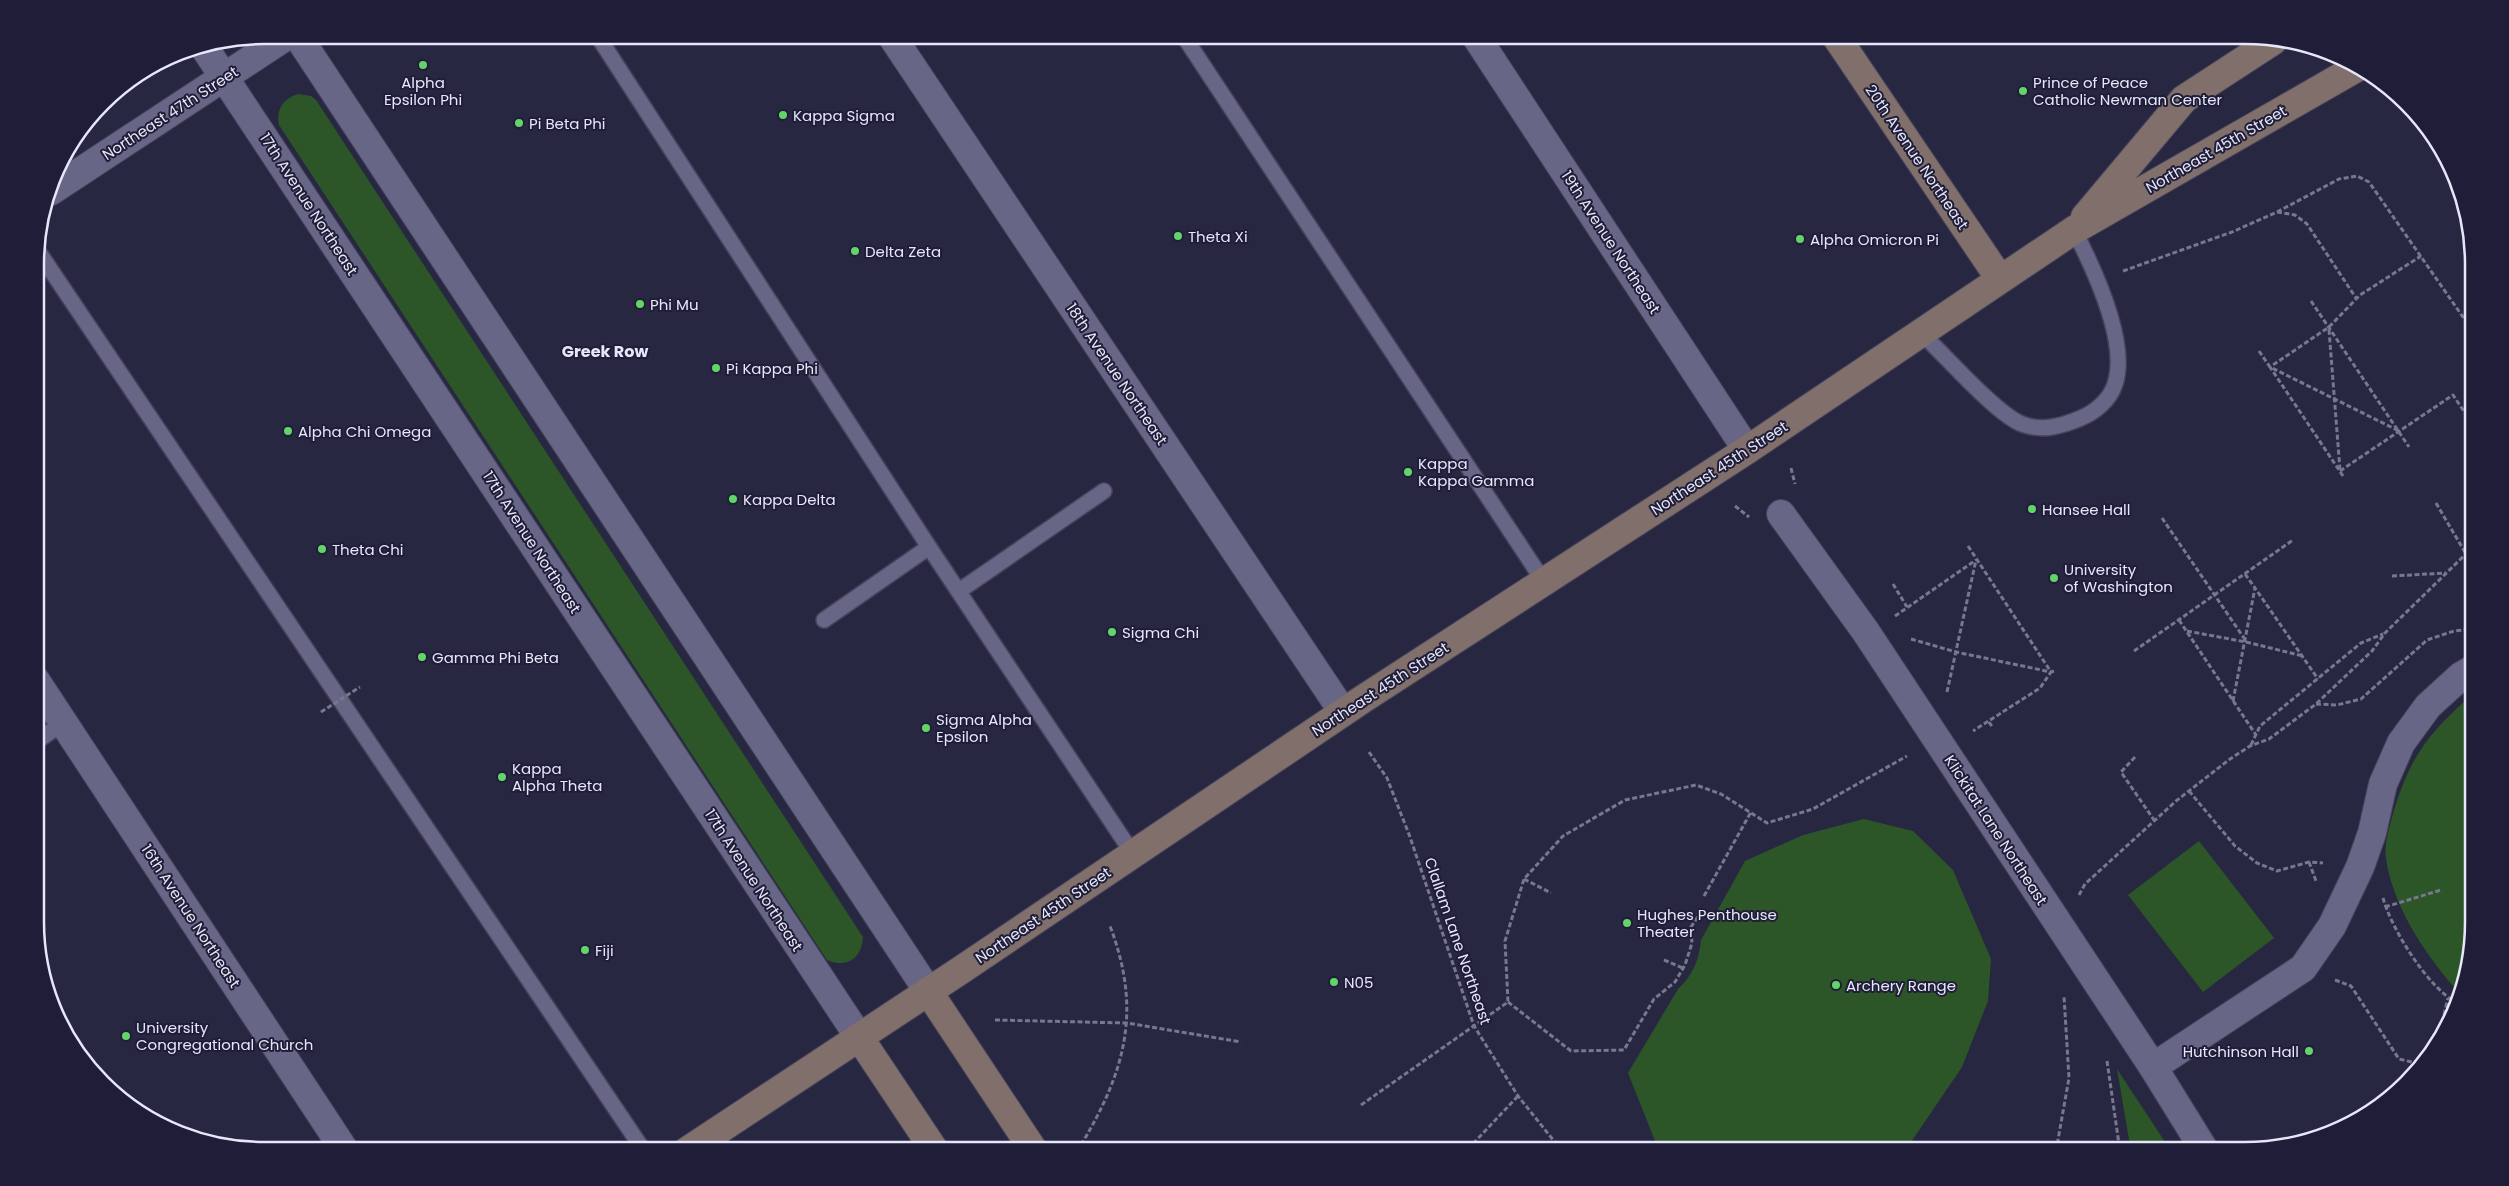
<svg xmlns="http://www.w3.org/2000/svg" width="2509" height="1186" font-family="Poppins,sans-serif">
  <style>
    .green { fill: #2c5528 }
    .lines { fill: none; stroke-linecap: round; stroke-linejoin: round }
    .lane-casing { stroke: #45435a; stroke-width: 18 }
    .street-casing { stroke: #45435a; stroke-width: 30 }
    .secondary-casing { stroke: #45435a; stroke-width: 30 }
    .path { stroke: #77778e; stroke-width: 3; stroke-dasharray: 5 2.5; stroke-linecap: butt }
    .lane { stroke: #676686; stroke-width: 15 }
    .street { stroke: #676686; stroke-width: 28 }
    .secondary { stroke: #806f6b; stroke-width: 28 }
    .path-bridge { stroke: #77778e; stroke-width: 3; stroke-dasharray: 5 2.5; stroke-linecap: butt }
    .poi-dot { fill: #63d469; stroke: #1f1d38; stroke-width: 2 }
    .labels { text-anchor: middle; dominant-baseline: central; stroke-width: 4; stroke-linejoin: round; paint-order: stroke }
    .poi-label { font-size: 15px; fill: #e6e7f9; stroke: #1f1d38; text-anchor: start }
    .street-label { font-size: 15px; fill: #e6e7f9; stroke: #1f1d38 }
    .neighbourhood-label { font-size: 16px; font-weight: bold; fill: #e6e7f9; stroke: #1f1d38 }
    .rim { fill: none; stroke: #e6e7f9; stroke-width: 2.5 }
  </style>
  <rect width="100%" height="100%" fill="#282742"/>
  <!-- green -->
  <g class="green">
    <path d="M298 94 311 96 316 100 863 937C862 958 847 969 827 960L279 125C276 110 282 99 298 94Z"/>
    <path d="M2473 694 2474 923 2460 990 2452 985C2423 950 2393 906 2386 859 2384 844 2389 829 2393 814 2409 758 2429 732 2473 694Z"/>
    <path d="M1864 819 1913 831 1953 870 1991 959 1988 1001 1962 1067 1905 1151H1659L1628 1073 1678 989C1693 975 1699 960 1701 940L1745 861 1803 835Z"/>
    <path d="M2199 841 2274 938 2203 992 2128 895Z"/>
    <path d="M2117 1069 2171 1151H2131Z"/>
  </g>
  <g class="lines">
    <defs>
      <g id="lane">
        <path d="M597 35 929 547 1133 854"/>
        <path d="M1183 35 1544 582"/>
        <path d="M36 248 644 1151"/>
        <path d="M1921 333C1944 354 1996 414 2022 424 2042 432 2062 426 2081 418 2095 412 2110 400 2115 384 2129 342 2093 267 2074 230"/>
        <path d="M959 591 1104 491"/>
        <path d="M824 620 929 547"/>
        <path d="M37 741 63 723"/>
      </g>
      <g id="street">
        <path d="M297 35 928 991"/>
        <path d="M891 35 1343 712"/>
        <path d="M1475 35 1747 450"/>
        <path d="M204 47 859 1037"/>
        <path d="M51 191 288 35"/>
        <path d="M1781 514 1866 632 2153 1067 2205 1151"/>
        <path d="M36 681 345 1151"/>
        <path d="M2153 1067 2303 968 2332 926 2360 867 2372 833 2383 784 2401 743 2428 706 2461 676 2473 669"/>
      </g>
      <g id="secondary">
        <path d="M1835 35 2000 279"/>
        <path d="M2085 217 2184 99 2273 41"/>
        <path d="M928 991 1034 1151"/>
        <path d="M859 1037 935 1151"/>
        <path d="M687 1151 961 970 1363 699 1747 450 2074 230 2358 67"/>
      </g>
    </defs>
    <!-- lane casing -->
    <use href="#lane" class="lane-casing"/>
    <!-- street casing -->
    <use href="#street" class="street-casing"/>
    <!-- secondary casing -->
    <use href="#secondary" class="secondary-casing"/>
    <!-- path -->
    <g class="path">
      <path d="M2277 212 2295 215 2307 224 2356 298"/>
      <path d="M2123 271 2232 232 2277 212 2339 179 2357 176 2369 182 2472 330"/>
      <path d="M2311 301 2409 447"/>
      <path d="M2329 330 2340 470"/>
      <path d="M2259 351 2270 367 2399 431"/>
      <path d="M1791 468 1795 484"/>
      <path d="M2340 471 2453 395 2473 425"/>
      <path d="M2343 476 2270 367 2329 327 2360 295 2421 256"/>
      <path d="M2436 503 2466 554"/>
      <path d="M1735 506 1749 517"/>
      <path d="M2162 518 2246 641"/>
      <path d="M1968 546 2051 672 2054 671"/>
      <path d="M2245 574 2255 588"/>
      <path d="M2392 576 2446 573"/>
      <path d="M1893 584 1907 607"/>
      <path d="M1895 616 1976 560"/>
      <path d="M2179 620 2256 735"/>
      <path d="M2187 631 2246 642 2303 656"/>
      <path d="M1911 639 1956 652 2051 672 2040 688 1973 731"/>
      <path d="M2134 651 2293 540"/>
      <path d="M1947 692 1976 560"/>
      <path d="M2233 701 2255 588 2318 679"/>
      <path d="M2316 704 2337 705 2361 699 2427 640 2454 631 2473 629"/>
      <path d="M1989 722 1993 728"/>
      <path d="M2251 745 2260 726 2361 643 2383 634"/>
      <path d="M1369 752 1387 778 1410 837 1474 1026 1518 1096 1562 1151"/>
      <path d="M2135 757 2121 772 2154 820"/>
      <path d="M2189 791 2235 846 2257 863 2277 871 2309 862 2323 863"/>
      <path d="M2309 862 2316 881"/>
      <path d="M1524 879 1551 893"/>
      <path d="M2079 895 2085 884 2176 801 2230 759 2250 746 2269 739 2316 704 2372 651 2385 633 2473 547"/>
      <path d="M1704 896 1751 812"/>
      <path d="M2383 898C2391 928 2429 990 2458 1003"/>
      <path d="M2385 907 2441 890"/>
      <path d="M1664 960 1683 968"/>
      <path d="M2335 980 2351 986 2399 1059 2424 1065"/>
      <path d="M1508 1002 1571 1051 1624 1050 1654 999 1675 982 1685 965 1692 943 1691 927 1701 912"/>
      <path d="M995 1020 1127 1023 1241 1042"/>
      <path d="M2437 1044 2448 998"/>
      <path d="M2107 1061 2120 1151"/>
      <path d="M1361 1105 1508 1002 1505 941 1524 879 1563 836 1625 800 1696 785 1721 794 1767 823 1813 809 1907 756"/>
      <path d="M1081 1145C1126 1070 1142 1010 1110 926"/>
      <path d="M1468 1149 1518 1096"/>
      <path d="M2056 1151 2069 1078 2064 996"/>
    </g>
    <!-- lane -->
    <use href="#lane" class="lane"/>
    <!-- street -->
    <use href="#street" class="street"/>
    <!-- secondary -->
    <use href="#secondary" class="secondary"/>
    <!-- path-bridge -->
    <path class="path-bridge" d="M321 712 360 687"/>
  </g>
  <!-- markers -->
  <g class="poi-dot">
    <circle cx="423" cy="65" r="5"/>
    <circle cx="2023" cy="91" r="5"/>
    <circle cx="783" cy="115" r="5"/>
    <circle cx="519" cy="123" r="5"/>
    <circle cx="1178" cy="236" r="5"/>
    <circle cx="1800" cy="239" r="5"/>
    <circle cx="855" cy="251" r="5"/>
    <circle cx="640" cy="304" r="5"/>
    <circle cx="716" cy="368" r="5"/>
    <circle cx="288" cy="431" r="5"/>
    <circle cx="1408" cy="472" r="5"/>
    <circle cx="733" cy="499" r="5"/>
    <circle cx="2032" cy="509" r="5"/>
    <circle cx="322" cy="549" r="5"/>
    <circle cx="2054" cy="578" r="5"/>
    <circle cx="1112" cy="632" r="5"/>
    <circle cx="422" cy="657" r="5"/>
    <circle cx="926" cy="728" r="5"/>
    <circle cx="502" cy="777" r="5"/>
    <circle cx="1627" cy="923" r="5"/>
    <circle cx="585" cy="950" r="5"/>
    <circle cx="1334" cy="982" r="5"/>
    <circle cx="1836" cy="985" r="5"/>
    <circle cx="126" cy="1036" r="5"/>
    <circle cx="2309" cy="1051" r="5"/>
  </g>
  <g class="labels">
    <!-- poi labels -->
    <g class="poi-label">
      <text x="423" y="82" text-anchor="middle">Alpha<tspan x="423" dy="17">Epsilon Phi</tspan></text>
      <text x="2033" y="82">Prince of Peace<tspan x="2033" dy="17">Catholic Newman Center</tspan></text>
      <text x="793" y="115">Kappa Sigma</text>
      <text x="529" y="123">Pi Beta Phi</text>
      <text x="1188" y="236">Theta Xi</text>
      <text x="1810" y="239">Alpha Omicron Pi</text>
      <text x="865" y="251">Delta Zeta</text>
      <text x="650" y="304">Phi Mu</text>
      <text x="726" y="368">Pi Kappa Phi</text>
      <text x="298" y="431">Alpha Chi Omega</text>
      <text x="1418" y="463">Kappa<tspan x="1418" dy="17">Kappa Gamma</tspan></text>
      <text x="743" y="499">Kappa Delta</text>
      <text x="2042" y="509">Hansee Hall</text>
      <text x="332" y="549">Theta Chi</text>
      <text x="2064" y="569">University<tspan x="2064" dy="17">of Washington</tspan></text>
      <text x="1122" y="632">Sigma Chi</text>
      <text x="432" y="657">Gamma Phi Beta</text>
      <text x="936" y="719">Sigma Alpha<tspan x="936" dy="17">Epsilon</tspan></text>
      <text x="512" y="768">Kappa<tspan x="512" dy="17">Alpha Theta</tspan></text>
      <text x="1637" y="914">Hughes Penthouse<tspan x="1637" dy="17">Theater</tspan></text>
      <text x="595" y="950">Fiji</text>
      <text x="1344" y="982">N05</text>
      <text x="1846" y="985">Archery Range</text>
      <text x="136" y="1027">University<tspan x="136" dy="17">Congregational Church</tspan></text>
      <text x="2299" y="1051" text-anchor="end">Hutchinson Hall</text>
    </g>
    <!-- street labels -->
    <g class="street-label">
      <text transform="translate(170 113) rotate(-33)">Northeast 47th Street</text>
      <text transform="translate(2216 149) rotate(-30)">Northeast 45th Street</text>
      <text transform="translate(1917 157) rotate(56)">20th Avenue Northeast</text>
      <text transform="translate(309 204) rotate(57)">17th Avenue Northeast</text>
      <text transform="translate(1611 242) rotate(57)">19th Avenue Northeast</text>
      <text transform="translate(1117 374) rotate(56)">18th Avenue Northeast</text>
      <text transform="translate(1719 468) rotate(-33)">Northeast 45th Street</text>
      <text transform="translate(532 542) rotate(57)">17th Avenue Northeast</text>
      <text transform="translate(1380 689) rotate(-33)">Northeast 45th Street</text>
      <text transform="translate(1996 830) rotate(57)">Klickitat Lane Northeast</text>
      <text transform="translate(754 880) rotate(57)">17th Avenue Northeast</text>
      <text transform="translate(1043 915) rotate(-34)">Northeast 45th Street</text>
      <text transform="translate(191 916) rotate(57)">16th Avenue Northeast</text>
      <text transform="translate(1458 941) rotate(71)">Clallam Lane Northeast</text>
    </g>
    <!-- neighbourhood labels -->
    <g class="neighbourhood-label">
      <text x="605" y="351">Greek Row</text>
    </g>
  </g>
  <!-- crop -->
  <path d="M0 0H2509V1186H0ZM264 44H2245A220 220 0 0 1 2465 264V922A220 220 0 0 1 2245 1142H264A220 220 0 0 1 44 922V264A220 220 0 0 1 264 44Z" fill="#1f1d38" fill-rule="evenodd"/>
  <path class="rim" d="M264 44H2245A220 220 0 0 1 2465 264V922A220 220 0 0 1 2245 1142H264A220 220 0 0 1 44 922V264A220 220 0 0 1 264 44Z"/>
</svg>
